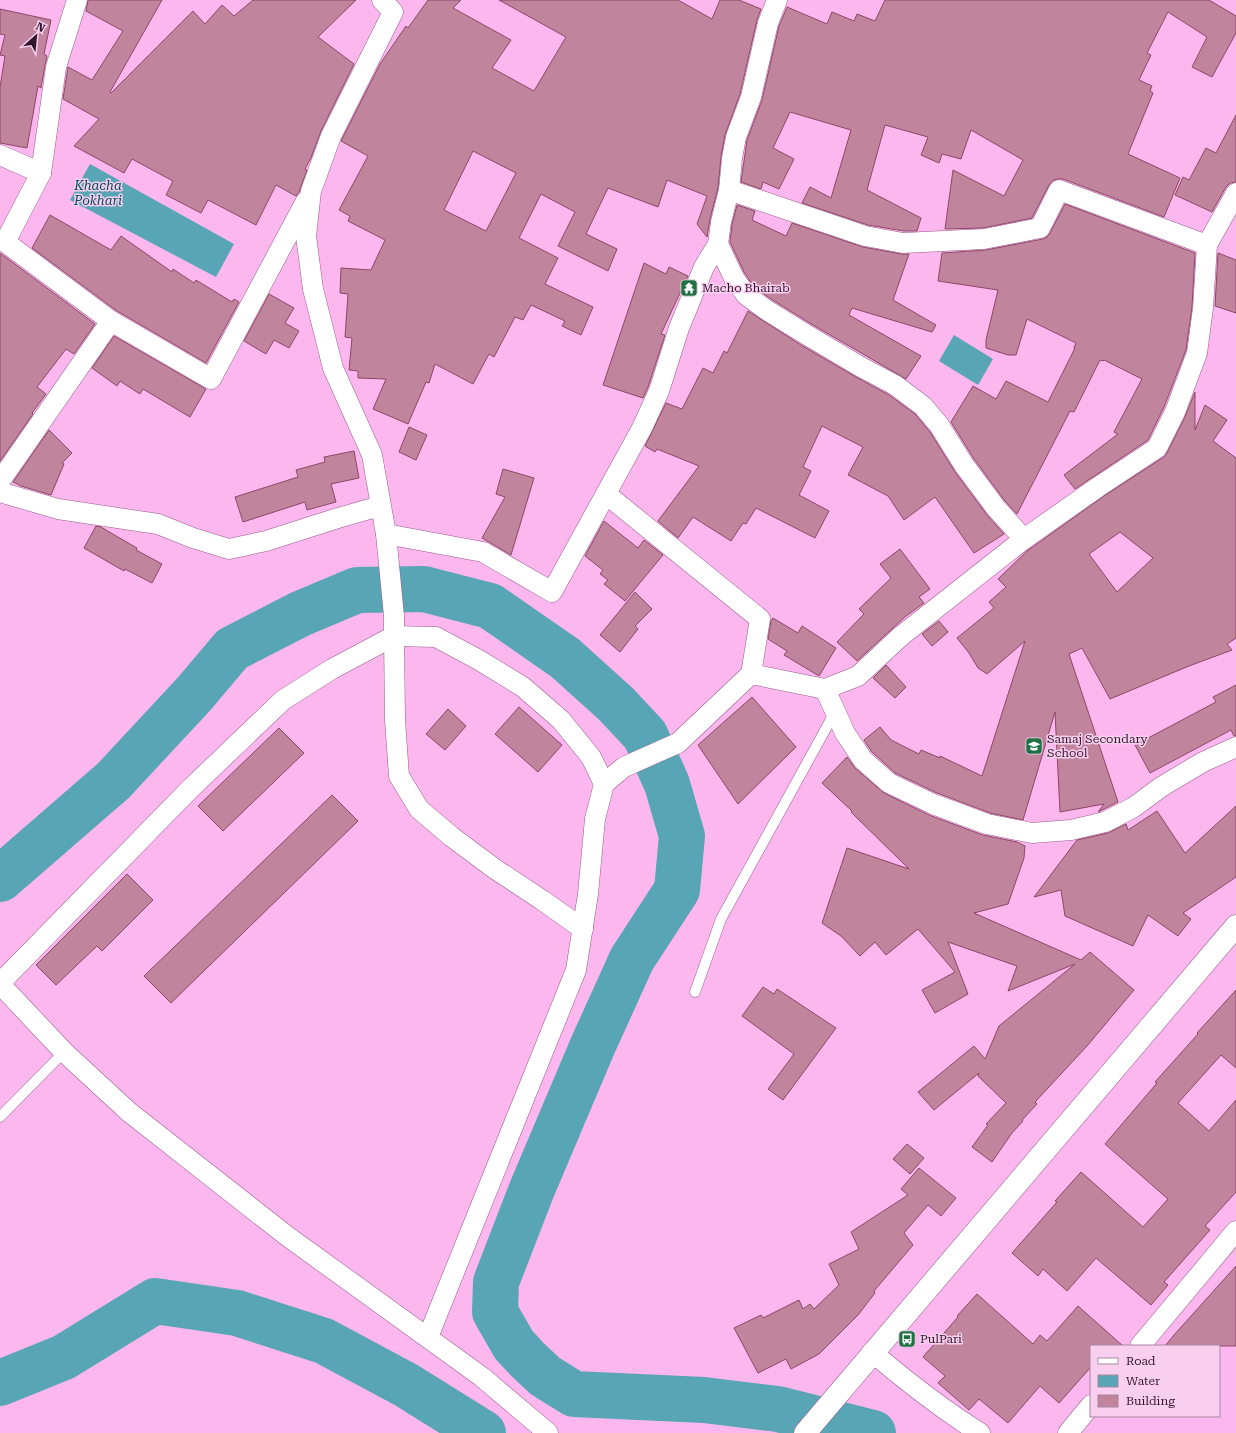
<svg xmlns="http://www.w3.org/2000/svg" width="1236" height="1433" font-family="'Roboto Serif',serif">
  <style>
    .water { fill: #58a5b6 }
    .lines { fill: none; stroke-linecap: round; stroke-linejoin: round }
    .river { stroke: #58a5b6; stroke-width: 46 }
    .building { fill: #c0849c; stroke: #8f4666; fill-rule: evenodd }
    .lane-casing { stroke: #985a8d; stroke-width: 11 }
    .street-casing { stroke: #985a8d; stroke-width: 21 }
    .primary-casing { stroke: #985a8d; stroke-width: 23 }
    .lane { stroke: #fff; stroke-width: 10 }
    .street { stroke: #fff; stroke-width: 20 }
    .primary { stroke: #fff; stroke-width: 22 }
    .labels { text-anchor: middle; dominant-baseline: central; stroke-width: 3; stroke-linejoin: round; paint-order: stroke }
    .poi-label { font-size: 12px; fill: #30162b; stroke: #f9cff0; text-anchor: start }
    .water-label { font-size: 13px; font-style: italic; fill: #004a57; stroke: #f9cff0 }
  </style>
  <rect width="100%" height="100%" fill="#fcb7ee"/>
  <!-- water -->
  <g class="water">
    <path d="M90 164 234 244 216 277 70 200Z"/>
    <path d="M954 335 993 359 978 385 939 361Z"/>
  </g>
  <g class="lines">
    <!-- river -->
    <g class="river">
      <path d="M0 879 113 781 194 694 232 649 300 614 357 590 424 589 490 606 565 658 616 704 645 735 667 784 682 836 677 890 632 959 593 1045 532 1189 496 1282 495 1312 514 1345 527 1359 545 1376 574 1394 704 1400 778 1409 873 1433"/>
      <path d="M0 1383 64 1357 155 1301 237 1313 324 1341 406 1385 483 1433"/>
    </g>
  </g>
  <!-- building -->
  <g class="building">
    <path d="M88 0H162L110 92 111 93 193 11 205 24 222 5 234 16 253 0H356L318 37 354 64 321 131 311 158 305 169 307 170 299 192 296 196 276 185 256 225 208 200 201 213 166 195 173 181 132 159 124 173 74 146 99 119 63 99 68 67 92 80 123 31 86 11Z"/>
    <path d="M428 0H461L453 8 511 40 492 68 534 91 566 37 499 0H678L712 19 720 0H739L761 9 757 20 740 94 725 135 721 157 718 188 710 219 707 237 697 224 707 196 667 180 658 207 608 188 586 234 617 249 608 271 558 246 575 212 541 194 519 238 558 258 545 284 593 307 581 335 562 326 565 321 531 305 523 320 515 317 494 357 489 354 473 384 435 364 429 383 426 382 408 424 373 409 386 379 358 378V371L349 370 352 338 345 337 348 294 340 293 341 268 371 270 385 240 348 221 350 216 339 210 368 156 341 141 380 64 406 26 408 28ZM473 151 516 173 486 231 444 210Z"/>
    <path d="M885 0H1209L1236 16V33L1212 77 1192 67 1207 37 1168 12 1147 53 1151 55 1139 80 1152 86 1150 91 1153 93 1128 154 1180 178 1164 217 1063 179H1058L1053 180 1049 185 1032 218 983 228 945 229 953 170 1004 196 1023 160 971 130 961 159 942 154 939 163 921 155 928 137 885 125 867 190 921 218 917 231H904L868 225 802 203 810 187 831 198 851 130 790 112 773 148 794 159 779 189 763 182 761 189 741 182 747 140 762 100 779 26 787 7 827 24 832 12 854 21 857 14 875 21Z"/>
    <path d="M0 9 51 20 44 54 47 56 45 65 41 88 38 86 27 148 0 143V87L5 56 0 55 5 35 0 34Z"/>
    <path d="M1236 115V182L1230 183 1226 187 1212 212 1175 195 1183 177 1189 180 1206 148 1216 153Z"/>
    <path d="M1065 204 1195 253 1192 307 1186 350 1164 407 1148 440 1075 489 1064 475 1118 434 1114 432 1142 379 1104 360 1103 361 1100 360 1074 412 1070 411 1017 514 1005 501 974 459 951 422 973 386 996 399 1006 381 1048 402 1075 348H1074L1076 343 1027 319 1016 355H1008L986 348V340L998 290 938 281 942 253 986 250 1043 239 1047 237 1050 233Z"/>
    <path d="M737 205 755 211 752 220 786 236 792 223 863 247 901 254H909L893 300 936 325 932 332 852 308 849 315 921 356 906 379 813 325 771 299 754 287 744 272 730 242 732 224Z"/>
    <path d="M50 215 111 250 121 236 172 272 173 269 194 283 196 280 232 302 234 299 239 302 206 363 117 311 32 248Z"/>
    <path d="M0 253 95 324 74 354 66 349 37 387 46 394 32 413 33 414 0 461Z"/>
    <path d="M1218 253 1236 260V313L1215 306Z"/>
    <path d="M644 263 666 274 669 267 688 276 661 334 665 335 648 387 643 398 603 385Z"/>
    <path d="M269 294 294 308 285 323 299 331 289 348 274 340 266 354 244 341Z"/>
    <path d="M748 311 801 345 856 377 889 395 915 414 930 432 955 472 987 515 1004 534 974 553 935 497 904 520 888 496 848 475 863 447 822 426 803 467 811 471 799 495 829 511 815 538 756 508 746 524 743 523 731 541 693 517 678 538 658 521 699 466 657 449 655 452 645 446 666 403 682 409 703 368 713 373 724 351 727 353Z"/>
    <path d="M114 336 206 389 190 417 143 389 140 394 120 381 117 386 92 368Z"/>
    <path d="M1195 392V430L1205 405 1227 420 1213 441 1236 458V638L1227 644 1232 650 1189 666 1110 699 1082 648 1069 654 1118 802 1098 812 1104 804 1060 812 1055 712 1023 820 990 813 937 793 895 773 872 752 864 740 880 727 891 740 919 754 921 750 940 758V756L982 776 1025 641 987 674 978 668 969 653 957 638 994 608 989 602 1006 587 998 579 1027 551 1104 496 1164 457 1167 453 1185 417ZM1120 532 1153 558 1117 592 1089 554Z"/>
    <path d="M409 427 427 435 416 460 399 452Z"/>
    <path d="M49 430 72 453 62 463 64 464 51 495 21 486 13 482Z"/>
    <path d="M354 451 359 478 331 484 336 502 307 510 305 502 243 522 235 497 298 477 296 470 325 462 324 457Z"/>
    <path d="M503 469 534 478 511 555 482 538 505 497 496 494Z"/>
    <path d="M604 521 638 548 644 540 663 555 625 601 604 584 608 580 600 574 603 570 585 556Z"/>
    <path d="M96 526 101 527 111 533 137 548 136 550 162 564 152 583 125 569 124 571 84 548Z"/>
    <path d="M900 549 930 589 919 597 924 603 906 616 857 661 837 642 864 614 859 609 891 578 880 564Z"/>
    <path d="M635 592 652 609 635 626 638 629 620 652 600 635Z"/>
    <path d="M773 618 798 633 802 626 836 648 819 676 784 655 787 651 768 639 771 621Z"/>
    <path d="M939 621 948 632 932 646 922 634Z"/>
    <path d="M886 665 906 687 895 698 873 678Z"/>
    <path d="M1236 685V736H1234L1231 730 1150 773 1135 745 1216 702 1213 697Z"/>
    <path d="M752 697 796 747 738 804 698 745Z"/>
    <path d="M519 707 562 745 538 772 495 734Z"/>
    <path d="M448 709 466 726 445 750 426 734Z"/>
    <path d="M279 728 304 753 223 831 198 806Z"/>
    <path d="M847 757 855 768 884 793 929 815 983 835 1017 842 1025 846 1024 858 1008 904 974 913 1081 960 1090 952 1134 990 1087 1046 1035 1102 1037 1104 1022 1120 1023 1121 1012 1133 992 1162 972 1147 988 1125 986 1124 1006 1103 978 1076 979 1073 934 1110 918 1092 974 1046 985 1059 999 1026 1075 964 1008 991 1017 966 948 942 968 994 935 1013 922 990 955 972 918 929 886 955 875 942 860 956 841 936 822 923 847 848 909 869 851 812 852 811 822 783Z"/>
    <path d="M332 795 358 821 171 1003 144 976Z"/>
    <path d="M1236 806V877L1183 913 1191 919 1178 936 1148 915 1133 946 1065 916 1061 890 1034 897 1077 840 1108 833 1126 824 1128 830 1157 811 1185 853Z"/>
    <path d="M127 874 153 900 102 951 97 946 56 985 36 965Z"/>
    <path d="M763 987 774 994 777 989 836 1028 783 1100 768 1089 794 1054 742 1016Z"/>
    <path d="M1236 990V1068L1221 1055 1178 1103 1209 1131 1236 1100V1192L1205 1226 1210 1230 1164 1282 1168 1285 1151 1305 1096 1258 1067 1291 1043 1269 1038 1276 1012 1253 1057 1202 1055 1201 1081 1172 1143 1227 1168 1199 1105 1144 1157 1083 1155 1082 1198 1034 1197 1033Z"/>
    <path d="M907 1144 924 1158 910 1174 893 1159Z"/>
    <path d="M919 1168 956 1198 941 1216 928 1205 904 1233 913 1245 874 1291 875 1293 858 1315 819 1354 791 1369 786 1359 758 1373 734 1328 761 1315 763 1318 799 1300 803 1309 810 1304 814 1309 839 1285 829 1264 859 1249 851 1232 908 1195 901 1189Z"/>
    <path d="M1236 1266V1346H1165L1174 1335Z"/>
    <path d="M977 1294 1033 1344 1040 1335 1047 1341 1078 1306 1123 1346H1091V1367L1059 1403 1040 1386 1008 1423 979 1399 969 1410 938 1383 945 1376 923 1357 958 1317 957 1316Z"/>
  </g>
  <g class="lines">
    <defs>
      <g id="lane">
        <path d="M695 992 721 919 835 712"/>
        <path d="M0 1117 64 1052"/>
      </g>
      <g id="street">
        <path d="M77 0 56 67 41 173 5 242 111 321 211 379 306 201"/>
        <path d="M0 155 41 173"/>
        <path d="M729 190 865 236 903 243 984 239 1040 228 1059 190 1207 245"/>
        <path d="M718 244 734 278 746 295 765 309 807 335 861 367 895 385 923 406 939 425 964 465 996 508 1024 539"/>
        <path d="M0 481 111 321"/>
        <path d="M0 492 58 509 158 524 193 538 229 549 266 541 338 518 380 506"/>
        <path d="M606 494 760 619 751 674"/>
        <path d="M386 534 483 552 552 592 642 428 659 391 679 328 704 267 718 244 721 222 729 190 732 158 736 137 751 97 768 23 777 0"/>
        <path d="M825 689 845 733 863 760 889 783 933 804 987 824 1032 833 1071 830 1105 822 1134 807 1161 787 1203 762 1236 747"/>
        <path d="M583 929 542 900 495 869 452 837 419 809 399 776 395 720 394 636 436 637 479 660 523 687 561 720 591 757 604 784"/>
        <path d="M0 983 190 789 283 700 332 669 394 636V616L386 534 372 455 333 368 313 289 306 236 311 191 331 136 393 12 382 0"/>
        <path d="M0 984 64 1052 129 1112 287 1236 482 1377 548 1433"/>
        <path d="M428 1337 576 970 588 894 595 819 604 784 624 767 678 743 751 674 825 689 858 676 901 636 1024 539 1098 487 1157 448 1175 412 1197 353 1203 308 1207 245 1236 193"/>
        <path d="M1140 1346 1236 1231"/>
        <path d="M872 1352C907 1382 942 1409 980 1433"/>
        <path d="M1068 1433 1091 1405"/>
      </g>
      <path id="primary" d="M805 1433 1236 926"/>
    </defs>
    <!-- lane casing -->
    <use href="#lane" class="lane-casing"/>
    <!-- street casing -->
    <use href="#street" class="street-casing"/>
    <!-- primary casing -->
    <use href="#primary" class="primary-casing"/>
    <!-- lane -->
    <use href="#lane" class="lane"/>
    <!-- street -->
    <use href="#street" class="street"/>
    <!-- primary -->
    <use href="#primary" class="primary"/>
  </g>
  <!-- icons -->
  <defs>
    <symbol id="temple-square" viewBox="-11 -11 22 22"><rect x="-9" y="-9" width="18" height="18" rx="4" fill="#1e7142" stroke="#f9cff0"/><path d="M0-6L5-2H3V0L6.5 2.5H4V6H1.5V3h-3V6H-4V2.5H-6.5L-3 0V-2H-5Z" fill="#fff"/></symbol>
    <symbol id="school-square" viewBox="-11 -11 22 22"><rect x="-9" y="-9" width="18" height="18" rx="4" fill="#1e7142" stroke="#f9cff0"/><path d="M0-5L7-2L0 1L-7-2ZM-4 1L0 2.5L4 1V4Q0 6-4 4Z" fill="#fff"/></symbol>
    <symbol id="bus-square" viewBox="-11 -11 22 22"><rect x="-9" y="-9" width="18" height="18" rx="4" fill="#1e7142" stroke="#f9cff0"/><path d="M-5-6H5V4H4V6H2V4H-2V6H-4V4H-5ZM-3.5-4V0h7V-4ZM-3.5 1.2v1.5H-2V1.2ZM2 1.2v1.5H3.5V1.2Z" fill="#fff"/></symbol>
  </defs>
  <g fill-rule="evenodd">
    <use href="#temple-square" x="679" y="278" width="20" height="20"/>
    <use href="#school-square" x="1024" y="736" width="20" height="20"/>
    <use href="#bus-square" x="897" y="1329" width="20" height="20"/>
  </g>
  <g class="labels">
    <!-- poi labels -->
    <g class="poi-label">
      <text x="702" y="288">Macho Bhairab</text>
      <text x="1047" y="739">Samaj Secondary<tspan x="1047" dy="14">School</tspan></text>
      <text x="920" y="1339">PulPari</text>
    </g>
    <!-- water labels -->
    <g class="water-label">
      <text x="98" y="185">Khacha<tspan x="98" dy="15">Pokhari</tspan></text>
    </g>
  </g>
  <!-- legend -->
  <rect x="1090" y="1345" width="130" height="72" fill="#f9cff0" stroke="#a985a1"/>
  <rect x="1098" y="1358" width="20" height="6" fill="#ffffff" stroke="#a985a1"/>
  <text x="1126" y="1365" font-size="12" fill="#30162b">Road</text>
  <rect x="1098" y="1375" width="20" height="12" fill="#58a5b6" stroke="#a985a1"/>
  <text x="1126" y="1385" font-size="12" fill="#30162b">Water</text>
  <rect x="1098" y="1395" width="20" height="12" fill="#c0849c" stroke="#a985a1"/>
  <text x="1126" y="1405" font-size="12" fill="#30162b">Building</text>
  <!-- north arrow -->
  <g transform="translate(36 36) rotate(27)" stroke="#f9cff0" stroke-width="3" paint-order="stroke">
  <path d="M0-3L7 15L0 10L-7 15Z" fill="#30162b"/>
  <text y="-6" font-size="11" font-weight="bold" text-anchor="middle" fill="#30162b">N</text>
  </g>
</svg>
